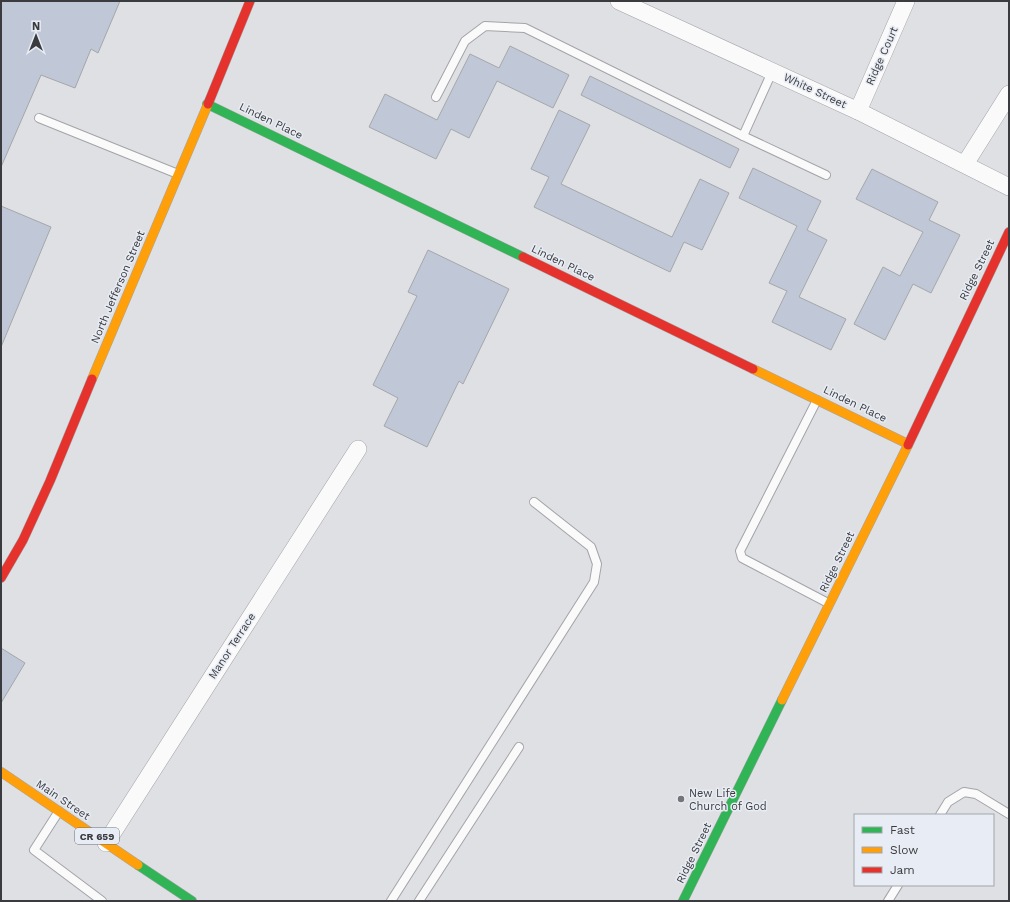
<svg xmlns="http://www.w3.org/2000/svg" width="1010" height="902" font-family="'Work Sans',sans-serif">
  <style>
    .building { fill: #c0c8d8; stroke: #a5a6a9 }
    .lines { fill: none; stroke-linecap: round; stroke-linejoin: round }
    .lane-casing { stroke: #a3a4a8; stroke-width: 10 }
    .street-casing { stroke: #a3a4a8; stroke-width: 18 }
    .fast-casing { stroke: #a3a4a8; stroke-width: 10 }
    .slow-casing { stroke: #a3a4a8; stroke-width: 10 }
    .jam-casing { stroke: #a3a4a8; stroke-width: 10 }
    .lane { stroke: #fafafb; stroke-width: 8 }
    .street { stroke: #fafafb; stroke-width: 17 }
    .fast { stroke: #30b455; stroke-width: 9 }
    .slow { stroke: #ff9f0a; stroke-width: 9 }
    .jam { stroke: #e5322d; stroke-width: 9 }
    .poi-dot { fill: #737578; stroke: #e8ecf4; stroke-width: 1.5 }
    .labels { text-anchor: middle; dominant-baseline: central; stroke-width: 3; stroke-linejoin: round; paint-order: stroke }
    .shield { fill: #e8ecf4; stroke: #6e7075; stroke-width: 1 }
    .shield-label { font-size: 10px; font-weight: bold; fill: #3a3b3e }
    .street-label { font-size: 11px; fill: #3a3b3e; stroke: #e8ecf4 }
    .poi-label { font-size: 11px; fill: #3a3b3e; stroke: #e8ecf4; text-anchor: start }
  </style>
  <rect width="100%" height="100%" fill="#dee0e4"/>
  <!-- building -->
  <g class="building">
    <path d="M1 1H120L98 53 91 49 75 88 41 75 1 167Z"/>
    <path d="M510 46 569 75 553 108 497 81 469 138 451 129 436 159 369 127 385 94 437 120 470 54 499 68Z"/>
    <path d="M590 76 739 149 730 168 581 95Z"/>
    <path d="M559 110 590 125 561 184 672 237 700 179 729 193 702 250 684 242 670 272 534 207 549 177 531 169Z"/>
    <path d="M753 168 821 201 807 230 827 240 799 297 846 319 831 350 772 322 787 291 769 283 797 226 739 198Z"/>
    <path d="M872 169 938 202 929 220 960 235 931 293 913 284 885 340 854 324 883 267 900 276 923 232 856 199Z"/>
    <path d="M1 206 51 227 1 347Z"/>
    <path d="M428 250 509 289 463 384 459 381 427 447 384 426 398 398 373 385 417 296 408 292Z"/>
    <path d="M1 648 25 663 1 703Z"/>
  </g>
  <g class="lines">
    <defs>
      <g id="lane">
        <path d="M436 97 465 41 485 26 525 28 743 136 772 72"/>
        <path d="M39 118 178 174"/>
        <path d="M743 136 826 175"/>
        <path d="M817 400 740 551 742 558 828 603"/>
        <path d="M59 811 34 850 102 901"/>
        <path d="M940 815 948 802 964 792 976 794 1009 814"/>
        <path d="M391 901 594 582 597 564 591 547 534 502"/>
        <path d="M419 901 519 747"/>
        <path d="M888 901 898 885"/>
      </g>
      <g id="street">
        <path d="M619 1 858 111 1009 187"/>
        <path d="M858 111 906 1"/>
        <path d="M965 164 1009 94"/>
        <path d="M106 843 358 449"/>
      </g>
      <g id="fast">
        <path d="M207 104 523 257"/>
        <path d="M138 865 192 901"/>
        <path d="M683 901 782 700"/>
      </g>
      <g id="slow">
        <path d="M753 369 908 444"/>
        <path d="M92 379 208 104"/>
        <path d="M782 700 908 445"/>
        <path d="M1 772 138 865"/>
      </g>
      <g id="jam">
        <path d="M208 104 250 1"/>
        <path d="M523 257 753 369"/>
        <path d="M908 445 1009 232"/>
        <path d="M1 578 23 540 50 481 92 379"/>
      </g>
    </defs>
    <!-- lane casing -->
    <use href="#lane" class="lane-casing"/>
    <!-- street casing -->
    <use href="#street" class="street-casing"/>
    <!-- fast casing -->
    <use href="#fast" class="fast-casing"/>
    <!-- slow casing -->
    <use href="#slow" class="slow-casing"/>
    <!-- jam casing -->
    <use href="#jam" class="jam-casing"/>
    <!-- lane -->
    <use href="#lane" class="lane"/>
    <!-- street -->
    <use href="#street" class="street"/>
    <!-- fast -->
    <use href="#fast" class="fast"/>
    <!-- slow -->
    <use href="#slow" class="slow"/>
    <!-- jam -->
    <use href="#jam" class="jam"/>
  </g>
  <!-- markers -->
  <circle class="poi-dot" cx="681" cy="799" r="4"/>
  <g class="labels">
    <!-- shield labels -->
    <rect class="shield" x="75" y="828" width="44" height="16" rx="3"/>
    <g class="shield-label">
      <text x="97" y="836">CR 659</text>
    </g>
    <!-- street labels -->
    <g class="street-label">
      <text transform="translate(882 56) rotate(-66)">Ridge Court</text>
      <text transform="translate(815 91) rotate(25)">White Street</text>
      <text transform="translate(271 121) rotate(26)">Linden Place</text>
      <text transform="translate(563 263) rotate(26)">Linden Place</text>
      <text transform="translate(977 270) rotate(-64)">Ridge Street</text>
      <text transform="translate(118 287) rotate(-67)">North Jefferson Street</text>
      <text transform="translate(855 404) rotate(26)">Linden Place</text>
      <text transform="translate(837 562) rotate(-64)">Ridge Street</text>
      <text transform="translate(232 646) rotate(-57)">Manor Terrace</text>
      <text transform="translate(63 800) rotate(34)">Main Street</text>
      <text transform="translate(694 853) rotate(-64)">Ridge Street</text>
    </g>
    <!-- poi labels -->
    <g class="poi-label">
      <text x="689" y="793">New Life<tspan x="689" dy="13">Church of God</tspan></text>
    </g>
  </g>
  <!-- border -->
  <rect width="1010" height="902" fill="none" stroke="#3a3b3e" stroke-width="4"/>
  <!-- legend -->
  <rect x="854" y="814" width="140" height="72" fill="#e8ecf4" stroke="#a2a5ab"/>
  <rect x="862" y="827" width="20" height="6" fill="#30b455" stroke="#a2a5ab"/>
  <text x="890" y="834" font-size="12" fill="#3a3b3e">Fast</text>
  <rect x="862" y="847" width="20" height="6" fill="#ff9f0a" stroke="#a2a5ab"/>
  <text x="890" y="854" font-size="12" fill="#3a3b3e">Slow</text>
  <rect x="862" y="867" width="20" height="6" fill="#e5322d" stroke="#a2a5ab"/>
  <text x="890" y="874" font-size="12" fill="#3a3b3e">Jam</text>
  <!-- north arrow -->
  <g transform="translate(36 36)" stroke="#e8ecf4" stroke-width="3" paint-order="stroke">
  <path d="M0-3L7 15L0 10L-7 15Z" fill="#3a3b3e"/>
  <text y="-6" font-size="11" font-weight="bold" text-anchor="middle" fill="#3a3b3e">N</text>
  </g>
</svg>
